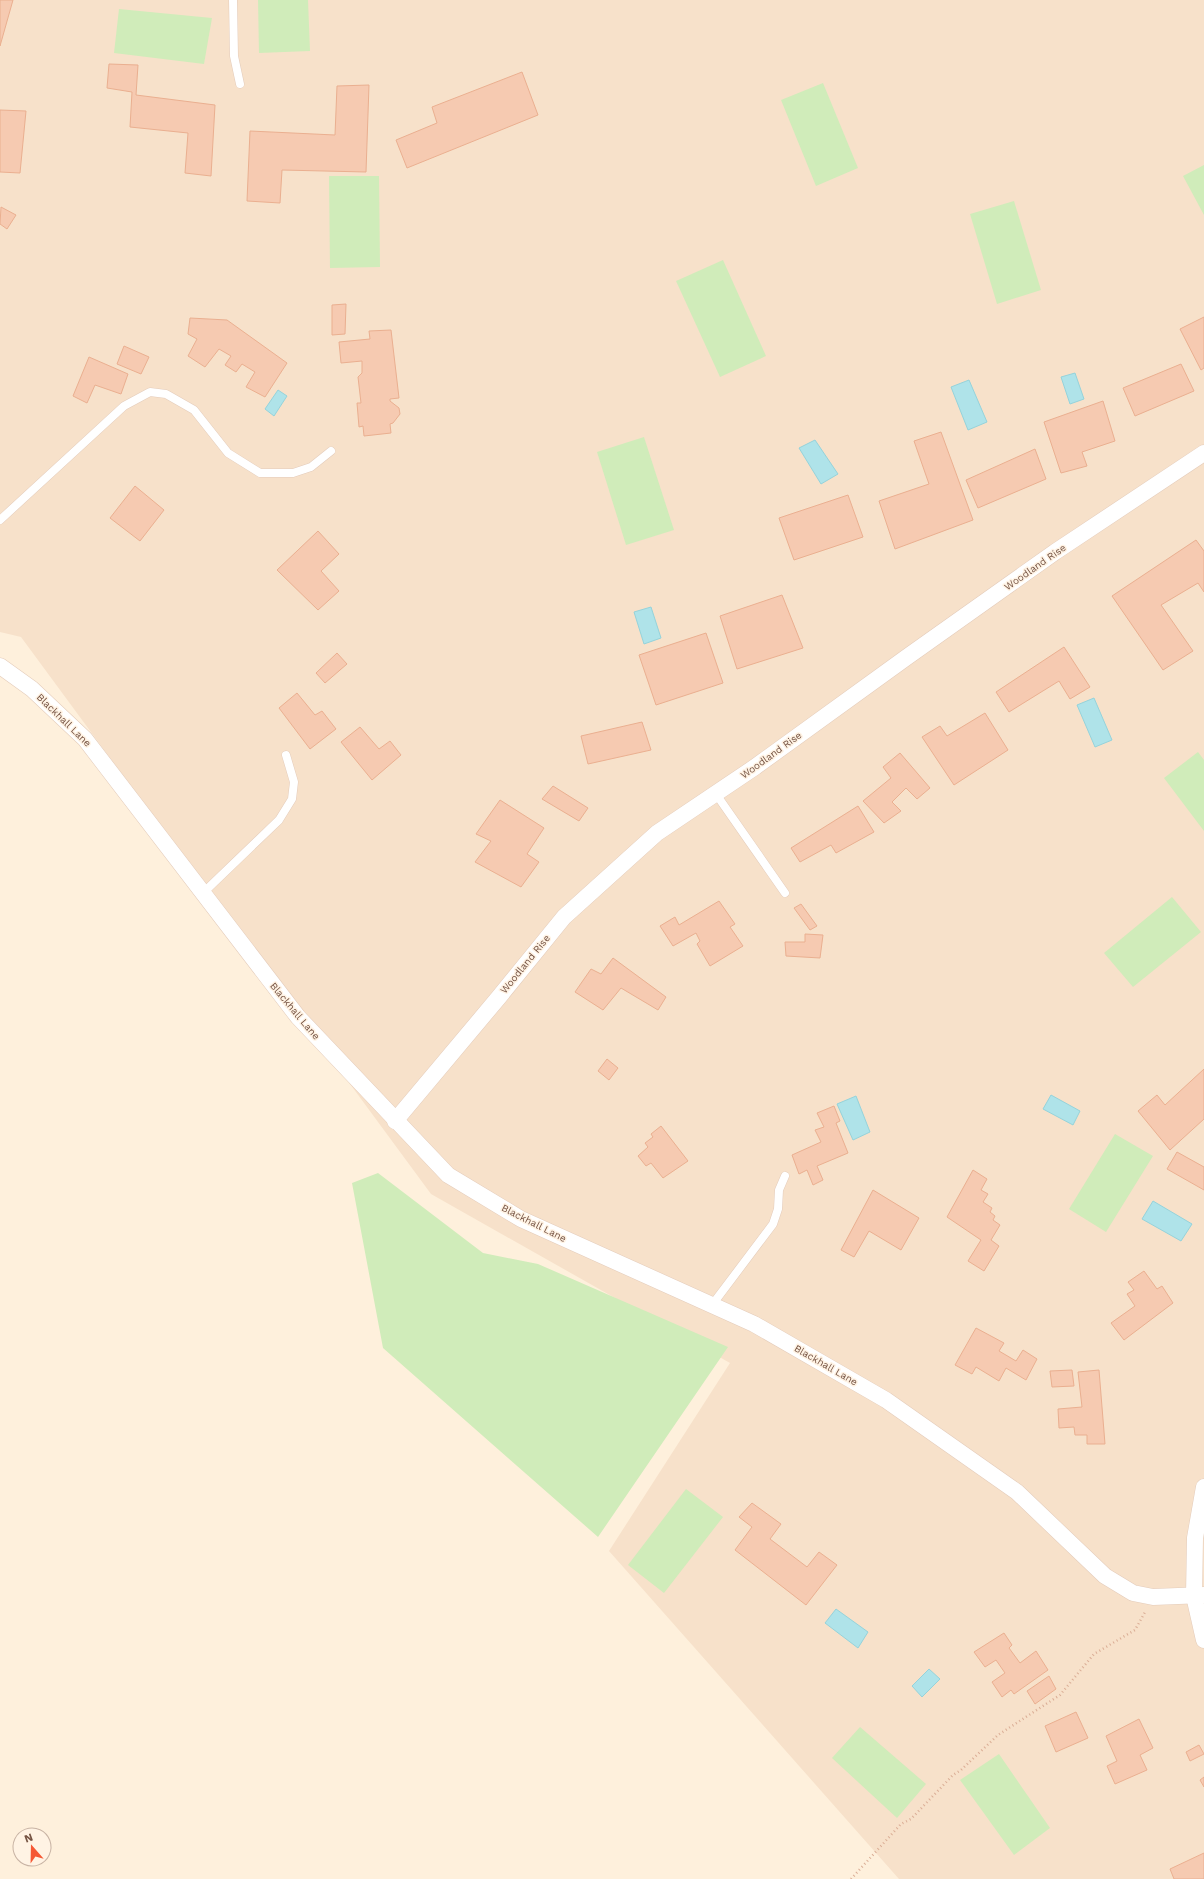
<svg xmlns="http://www.w3.org/2000/svg" width="1204" height="1879" font-family="'Work Sans',sans-serif">
  <style>
    .residential { fill: #f7e1ca }
    .green { fill: #d0ecba }
    .water { fill: #afe3e9; stroke: #95d3db }
    .building { fill: #f6cab1; stroke: #eaaf90 }
    .lines { fill: none; stroke-linecap: round; stroke-linejoin: round }
    .service-casing { stroke: #e4ccbb; stroke-width: 9 }
    .minor-casing { stroke: #e4ccbb; stroke-width: 17 }
    .path { stroke: #daad95; stroke-width: 2.5; stroke-dasharray: 1 3; stroke-linecap: butt }
    .service { stroke: #fff; stroke-width: 8 }
    .minor { stroke: #fff; stroke-width: 16 }
    .labels { text-anchor: middle; dominant-baseline: central; stroke-width: 3; stroke-linejoin: round; paint-order: stroke }
    .street-label { font-size: 10px; fill: #755343; stroke: #fff3e4 }
  </style>
  <rect width="100%" height="100%" fill="#fef0dc"/>
  <!-- residential -->
  <path class="residential" d="M0 0H1204V1879H899L609 1551 730 1363 431 1194 21 637 0 632Z"/>
  <!-- green -->
  <g class="green">
    <path d="M258 0H308L310 51 259 53Z"/>
    <path d="M119 9 212 18 204 64 114 53Z"/>
    <path d="M823 83 858 168 816 186 781 100Z"/>
    <path d="M1204 165V215L1183 176Z"/>
    <path d="M329 176H379L380 267 330 268Z"/>
    <path d="M1014 201 1041 290 997 304 970 214Z"/>
    <path d="M723 260 766 356 720 377 676 281Z"/>
    <path d="M644 437 674 530 626 545 597 452Z"/>
    <path d="M1198 752 1204 760V831L1164 778Z"/>
    <path d="M1172 897 1201 932 1133 987 1104 953Z"/>
    <path d="M1115 1134 1153 1156 1106 1232 1069 1209Z"/>
    <path d="M378 1173 483 1253 538 1264 728 1347 598 1537 383 1348 352 1183Z"/>
    <path d="M686 1489 723 1517 664 1593 628 1565Z"/>
    <path d="M860 1727 926 1784 897 1818 832 1758Z"/>
    <path d="M999 1754 1050 1828 1014 1855 960 1780Z"/>
  </g>
  <!-- water -->
  <g class="water">
    <path d="M1075 373 1084 399 1070 404 1061 377Z"/>
    <path d="M969 380 987 422 968 430 951 387Z"/>
    <path d="M278 390 287 396 274 416 265 409Z"/>
    <path d="M815 440 838 474 821 484 799 448Z"/>
    <path d="M651 607 661 638 644 644 634 612Z"/>
    <path d="M1094 698 1112 740 1095 747 1077 705Z"/>
    <path d="M1051 1095 1080 1111 1073 1125 1043 1109Z"/>
    <path d="M856 1096 870 1132 853 1140 837 1104Z"/>
    <path d="M1153 1201 1192 1224 1181 1241 1142 1219Z"/>
    <path d="M836 1609 868 1632 858 1648 825 1623Z"/>
    <path d="M929 1669 940 1679 922 1697 912 1686Z"/>
  </g>
  <!-- building -->
  <g class="building">
    <path d="M0 0H13L0 46Z"/>
    <path d="M109 64 138 65 136 95 215 105 211 176 185 173 188 133 130 127 132 92 107 88Z"/>
    <path d="M522 72 538 115 407 168 396 140 437 123 432 107Z"/>
    <path d="M369 85 366 172 282 170 280 203 247 201 250 131 335 135 337 86Z"/>
    <path d="M0 110 26 111 20 173 0 172Z"/>
    <path d="M1 207 16 215 7 229 0 224Z"/>
    <path d="M346 304 345 334 332 335V305Z"/>
    <path d="M1204 317V368L1201 370 1180 329Z"/>
    <path d="M190 318 227 320 287 363 265 397 246 387 255 372 242 364 236 372 225 365 231 356 219 349 205 367 188 356 197 339 188 334Z"/>
    <path d="M391 330 399 398 390 399V401L399 408 400 414 393 423 390 424 391 433 364 436 363 426 359 427 357 403H361L358 377 362 373V361L341 363 339 342 370 339 369 331Z"/>
    <path d="M124 346 149 357 141 374 117 364Z"/>
    <path d="M89 357 128 374 121 394 95 385 87 403 73 396Z"/>
    <path d="M1181 364 1194 391 1135 416 1123 388Z"/>
    <path d="M1103 401 1115 441 1082 452 1087 466 1061 473 1044 422Z"/>
    <path d="M941 432 973 520 895 549 879 501 929 484 914 441Z"/>
    <path d="M1035 449 1046 479 978 508 966 480Z"/>
    <path d="M135 486 164 510 140 541 110 518Z"/>
    <path d="M848 495 863 537 794 560 779 518Z"/>
    <path d="M318 531 339 554 321 571 339 591 318 610 277 570Z"/>
    <path d="M1196 540 1204 551V592L1198 583 1161 605 1193 651 1163 670 1112 596Z"/>
    <path d="M782 595 803 648 737 669 720 616Z"/>
    <path d="M706 633 723 683 656 705 639 655Z"/>
    <path d="M1064 647 1090 687 1070 699 1059 681 1009 712 996 692Z"/>
    <path d="M337 653 347 664 325 683 316 673Z"/>
    <path d="M297 693 315 715 322 711 336 729 310 749 279 708Z"/>
    <path d="M985 713 1008 750 954 785 922 737 940 726 947 736Z"/>
    <path d="M642 722 651 750 588 764 581 736Z"/>
    <path d="M360 727 379 749 390 741 401 755 372 780 341 742Z"/>
    <path d="M900 753 930 788 917 799 906 788 892 802 901 811 884 823 863 801 891 778 883 767Z"/>
    <path d="M553 786 588 808 579 821 542 799Z"/>
    <path d="M500 800 544 828 527 854 539 862 521 887 475 862 491 841 476 834Z"/>
    <path d="M858 806 874 832 836 853 831 845 800 862 791 848Z"/>
    <path d="M719 901 735 924 730 927 743 946 710 966 697 944 700 941 696 933 673 946 660 926 675 917 679 925Z"/>
    <path d="M801 904 817 926 810 930 794 908Z"/>
    <path d="M805 934 823 935 820 958 786 956 785 942H805Z"/>
    <path d="M613 958 666 997 658 1010 621 988 603 1010 575 992 591 969 601 974Z"/>
    <path d="M607 1059 618 1068 609 1080 598 1071Z"/>
    <path d="M1204 1069V1119L1170 1150 1138 1111 1157 1095 1165 1105Z"/>
    <path d="M834 1106 840 1121 836 1123 848 1153 817 1166 823 1180 813 1185 807 1170 799 1174 792 1155 821 1142 815 1130 824 1127 817 1113Z"/>
    <path d="M661 1126 688 1161 663 1178 651 1163 646 1166 638 1156 648 1147 645 1143 653 1137 651 1134Z"/>
    <path d="M1177 1152 1204 1167V1190L1167 1169Z"/>
    <path d="M973 1170 987 1179 981 1190 988 1194 983 1202 992 1208 990 1212 995 1216 993 1220 1000 1225 991 1240 999 1246 984 1271 968 1261 981 1240 947 1217Z"/>
    <path d="M873 1190 919 1218 901 1250 869 1231 854 1257 841 1250Z"/>
    <path d="M1144 1271 1157 1289 1162 1286 1173 1303 1124 1340 1111 1323 1135 1306 1127 1294 1134 1290 1128 1282Z"/>
    <path d="M976 1328 1004 1343 999 1351 1016 1361 1023 1350 1037 1359 1026 1380 1006 1368 999 1381 976 1367 972 1374 955 1365Z"/>
    <path d="M1072 1370 1074 1386 1052 1387 1050 1371Z"/>
    <path d="M1099 1370 1105 1444H1087V1435H1075L1074 1427 1059 1428 1058 1409 1082 1407 1078 1372Z"/>
    <path d="M752 1503 781 1524 770 1539 807 1567 819 1552 837 1565 806 1605 735 1550 752 1527 739 1517Z"/>
    <path d="M1004 1633 1012 1645 1009 1648 1020 1663 1036 1651 1048 1670 1014 1694 1011 1690 1002 1697 992 1682 1005 1673 996 1660 985 1667 974 1652Z"/>
    <path d="M1049 1676 1056 1689 1035 1704 1027 1691Z"/>
    <path d="M1076 1712 1088 1738 1056 1752 1045 1726Z"/>
    <path d="M1139 1719 1153 1748 1140 1755 1147 1770 1115 1784 1107 1766 1117 1761 1106 1736Z"/>
    <path d="M1199 1745 1204 1754 1190 1761 1186 1752Z"/>
    <path d="M1204 1777V1787L1200 1780Z"/>
    <path d="M1204 1853V1879H1174L1170 1869Z"/>
  </g>
  <g class="lines">
    <defs>
      <g id="service">
        <path d="M233 0 234 56 240 84"/>
        <path d="M0 520 124 406 150 392 166 394 194 410 228 453 260 473H293L311 467 331 451"/>
        <path d="M716 794 785 893"/>
        <path d="M203 893 279 820 292 799 294 782 286 755"/>
        <path d="M712 1305 773 1224 778 1209 779 1190 785 1176"/>
      </g>
      <g id="minor">
        <path d="M0 666 32 689 85 739 298 1017 448 1175 521 1219 754 1324 886 1400 1017 1492 1105 1576 1133 1593 1153 1597 1204 1595"/>
        <path d="M395 1121 499 997 564 917 657 833 755 767 907 657 1055 552 1204 453"/>
        <path d="M1204 1487 1195 1538 1194 1596 1204 1640"/>
      </g>
    </defs>
    <!-- service casing -->
    <use href="#service" class="service-casing"/>
    <!-- minor casing -->
    <use href="#minor" class="minor-casing"/>
    <!-- path -->
    <path class="path" d="M851 1879 901 1824 911 1819 953 1775 961 1770 998 1735 1060 1695 1094 1654 1135 1630 1145 1612"/>
    <!-- service -->
    <use href="#service" class="service"/>
    <!-- minor -->
    <use href="#minor" class="minor"/>
  </g>
  <g class="labels">
    <!-- street labels -->
    <g class="street-label">
      <text transform="translate(1035 567) rotate(-35)">Woodland Rise</text>
      <text transform="translate(64 720) rotate(44)">Blackhall Lane</text>
      <text transform="translate(771 755) rotate(-36)">Woodland Rise</text>
      <text transform="translate(525 964) rotate(-51)">Woodland Rise</text>
      <text transform="translate(295 1011) rotate(50)">Blackhall Lane</text>
      <text transform="translate(534 1223) rotate(27)">Blackhall Lane</text>
      <text transform="translate(826 1365) rotate(30)">Blackhall Lane</text>
    </g>
  </g>
  <!-- north arrow -->
  <g transform="translate(32 1847) rotate(340)"><circle r="19" fill="#fff3e4" stroke="#c8b3a4"/>
  <path d="M0-3L7 15L0 10L-7 15Z" fill="#f55834"/>
  <text y="-6" font-size="11" font-weight="bold" text-anchor="middle" fill="#755343">N</text>
  </g>
</svg>
